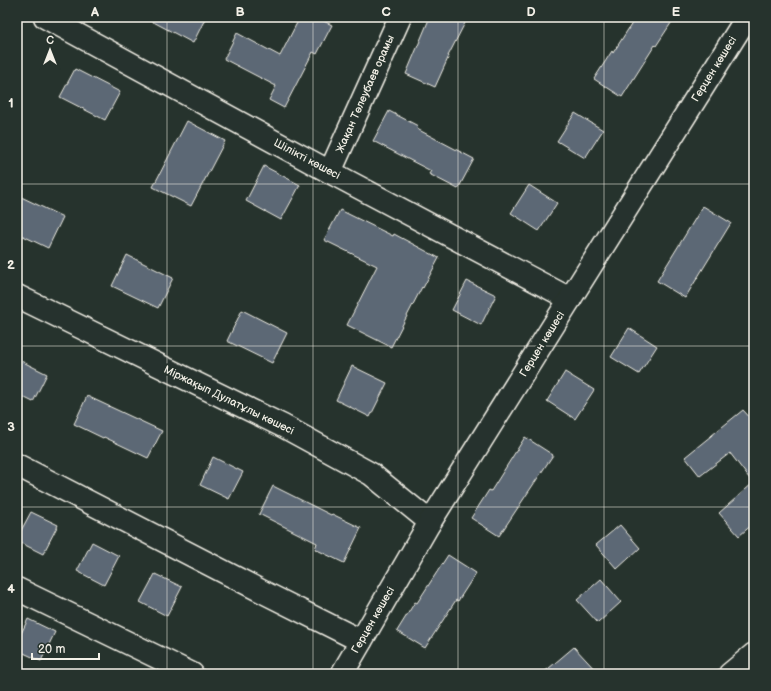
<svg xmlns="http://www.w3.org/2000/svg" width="771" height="691" font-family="'Balsamiq Sans',sans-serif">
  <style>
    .building { fill: #5b6875; stroke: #f4f1e8 }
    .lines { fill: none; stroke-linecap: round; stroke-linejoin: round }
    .minor-casing { stroke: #f4f1e8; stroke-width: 25 }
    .tertiary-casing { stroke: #f4f1e8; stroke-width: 25 }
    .minor { stroke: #26332d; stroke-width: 22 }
    .tertiary { stroke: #26332d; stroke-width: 22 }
    .grid { fill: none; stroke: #f4f1e8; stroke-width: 1; stroke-opacity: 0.55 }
    .labels { text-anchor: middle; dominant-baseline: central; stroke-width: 4; stroke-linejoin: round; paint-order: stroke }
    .street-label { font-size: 11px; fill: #f4f1e8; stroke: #26332d }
    .neatline { fill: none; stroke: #f4f1e8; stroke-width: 1.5 }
    .grid-label { font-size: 13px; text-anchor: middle; font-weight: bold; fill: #f4f1e8 }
  </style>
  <rect width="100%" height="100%" fill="#26332d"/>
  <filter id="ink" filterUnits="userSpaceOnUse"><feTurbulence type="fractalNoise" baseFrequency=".025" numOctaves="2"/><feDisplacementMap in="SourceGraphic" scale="8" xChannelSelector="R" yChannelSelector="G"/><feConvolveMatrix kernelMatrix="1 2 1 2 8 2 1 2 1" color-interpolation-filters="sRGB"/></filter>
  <g filter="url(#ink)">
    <!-- building -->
    <g class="building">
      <path d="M144 17H206L193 43Z"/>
      <path d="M300 17H315L332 25 317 54 313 52 284 108 269 100 276 86 224 59 237 33 280 56Z"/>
      <path d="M430 17H468L448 56H449L435 87 406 74Z"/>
      <path d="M636 17H675L656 46 655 45 622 97 594 79 612 51 613 53Z"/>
      <path d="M75 69 120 92 105 120 60 97Z"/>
      <path d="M389 111 418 126 417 129 474 159 458 189 429 174 431 171 373 141Z"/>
      <path d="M575 113 603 130 585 158 557 141Z"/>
      <path d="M187 121 225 141 191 206 153 187Z"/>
      <path d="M264 166 300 185 281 220 246 201Z"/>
      <path d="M529 185 557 203 539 231 511 213Z"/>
      <path d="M17 195 63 217 48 248 17 233Z"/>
      <path d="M703 206 731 223 685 298 657 281Z"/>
      <path d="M340 210 393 236 394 234 439 258 423 288 422 287 391 347 347 325 377 266 324 240Z"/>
      <path d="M127 255 173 278 158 308 112 286Z"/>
      <path d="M467 281 496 295 481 325 452 310Z"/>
      <path d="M242 310 287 333 272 363 227 341Z"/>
      <path d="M629 328 657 346 639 374 611 357Z"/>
      <path d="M17 359 47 374 33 402 17 394Z"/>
      <path d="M352 366 387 383 370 417 336 400Z"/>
      <path d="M565 372 594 390 575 419 547 401Z"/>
      <path d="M87 396 162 431 148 458 104 437 103 438 74 424Z"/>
      <path d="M743 410 754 422V523L739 536 719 513 753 483 730 453 700 476 685 457Z"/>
      <path d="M525 437 553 455 499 536 471 518 489 490 491 491Z"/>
      <path d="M213 457 243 472 229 499 200 485Z"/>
      <path d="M273 486 331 515 332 514 361 528 344 563 315 549 317 543 259 514Z"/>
      <path d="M31 512 58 525 43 554 17 541V538Z"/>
      <path d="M620 525 640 548 617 569 596 545Z"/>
      <path d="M92 542 119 556 104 585 77 571Z"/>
      <path d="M448 555 476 573 458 601 456 600 425 648 397 631 415 602 417 603Z"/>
      <path d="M155 574 182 587 167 616 140 602Z"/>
      <path d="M601 579 621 602 598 623 577 600Z"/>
      <path d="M28 619 55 632 41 661 17 650V642Z"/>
      <path d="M574 647 599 674H542Z"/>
    </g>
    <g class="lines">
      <defs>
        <g id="minor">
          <path d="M45 17 330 172 570 299"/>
          <path d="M330 172 400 17"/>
          <path d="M17 296 283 426 371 474 430 522"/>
          <path d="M17 465 267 594 361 641"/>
          <path d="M17 589 192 674"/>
          <path d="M730 674 754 654"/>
        </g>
        <path id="tertiary" d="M342 674 430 522 747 17"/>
      </defs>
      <!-- minor casing -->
      <use href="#minor" class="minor-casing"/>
      <!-- tertiary casing -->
      <use href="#tertiary" class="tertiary-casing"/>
      <!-- minor -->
      <use href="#minor" class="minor"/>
      <!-- tertiary -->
      <use href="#tertiary" class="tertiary"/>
    </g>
  </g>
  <!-- grid -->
  <path class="grid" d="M167 17V674M313 17V674M458 17V674M604 17V674M17 184H754M17 346H754M17 507H754"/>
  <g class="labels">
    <!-- street labels -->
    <g class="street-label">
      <text transform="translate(714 69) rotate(-58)">Герцен көшесі</text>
      <text transform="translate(365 94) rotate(-66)">Жақан Төлеубаев орамы</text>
      <text transform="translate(307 159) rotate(28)">Шілікті көшесі</text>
      <text transform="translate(542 344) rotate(-58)">Герцен көшесі</text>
      <text transform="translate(229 400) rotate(26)">Міржақып Дулатұлы көшесі</text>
      <text transform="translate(373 620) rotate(-60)">Герцен көшесі</text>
    </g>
  </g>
  <!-- margin -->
  <rect width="771" height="691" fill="none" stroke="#26332d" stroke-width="44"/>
  <!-- north arrow -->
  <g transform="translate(50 50)" stroke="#26332d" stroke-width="3" paint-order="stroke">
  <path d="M0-3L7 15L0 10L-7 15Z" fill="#f4f1e8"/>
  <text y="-6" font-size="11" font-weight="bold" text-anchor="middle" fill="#f4f1e8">С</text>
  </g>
  <!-- scale -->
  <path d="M32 653v6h67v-6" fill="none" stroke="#f4f1e8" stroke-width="2"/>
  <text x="38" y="653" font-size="12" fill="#f4f1e8" stroke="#26332d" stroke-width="3" paint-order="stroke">20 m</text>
  <rect x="22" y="22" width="727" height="647" class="neatline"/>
  <g class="grid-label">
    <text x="95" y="16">A</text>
    <text x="240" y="16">B</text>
    <text x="386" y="16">C</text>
    <text x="531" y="16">D</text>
    <text x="676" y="16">E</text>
    <text x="11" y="107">1</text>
    <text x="11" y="269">2</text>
    <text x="11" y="431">3</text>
    <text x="11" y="593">4</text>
  </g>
</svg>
